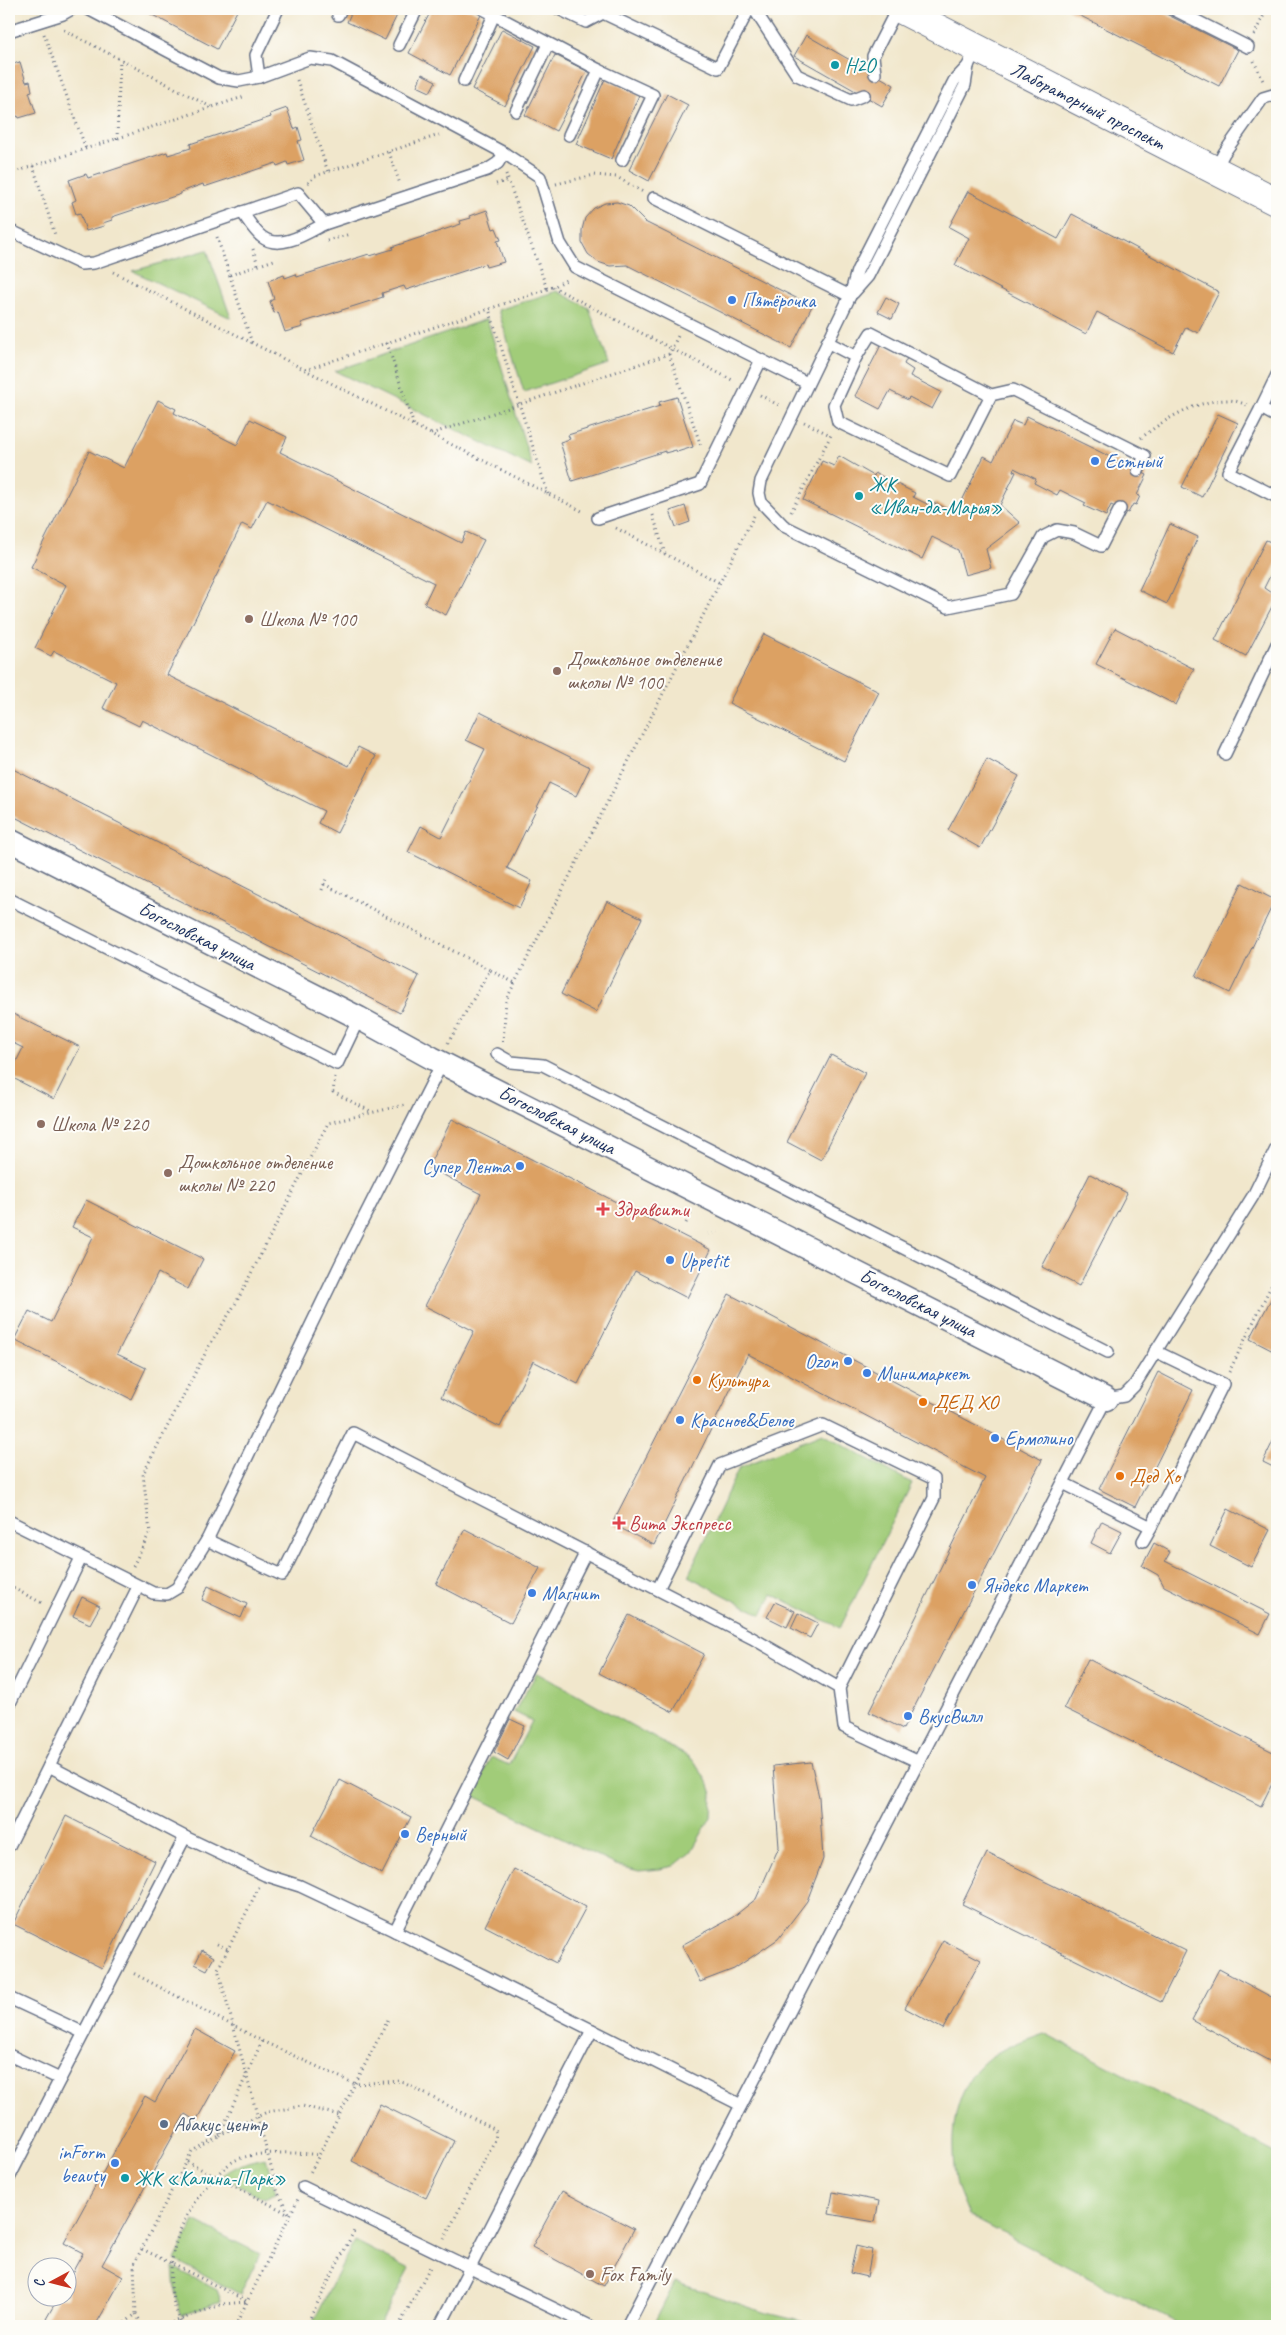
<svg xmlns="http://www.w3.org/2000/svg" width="1286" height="2335" font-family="Caveat,sans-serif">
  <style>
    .green { fill: #a1cc79; stroke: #5e7e6c }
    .building { fill: #dca163 }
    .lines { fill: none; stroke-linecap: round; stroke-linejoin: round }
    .service-casing { stroke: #666f84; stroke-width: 14 }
    .minor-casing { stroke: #666f84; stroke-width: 25 }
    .tertiary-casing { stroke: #666f84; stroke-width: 30 }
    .path { stroke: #666f84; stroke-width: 3; stroke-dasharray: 1 4; stroke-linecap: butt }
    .service { stroke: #fff; stroke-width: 11 }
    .minor { stroke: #fff; stroke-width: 22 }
    .tertiary { stroke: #fff; stroke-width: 28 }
    .culture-dot { fill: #0f9aa8; stroke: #fdfcf7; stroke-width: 2 }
    .shop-dot { fill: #3f7fe0; stroke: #fdfcf7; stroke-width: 2 }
    .education-dot { fill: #8d6e63; stroke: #fdfcf7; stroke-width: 2 }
    .health-dot { fill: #e0444e; stroke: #fdfcf7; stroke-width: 2 }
    .food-dot { fill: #e8710a; stroke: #fdfcf7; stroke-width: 2 }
    .service-dot { fill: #5c6f8a; stroke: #fdfcf7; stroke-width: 2 }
    .labels { text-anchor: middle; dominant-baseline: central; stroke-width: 4; stroke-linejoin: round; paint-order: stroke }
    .culture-label { font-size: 20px; fill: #0d838f; stroke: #fdfcf7; text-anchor: start }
    .street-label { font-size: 20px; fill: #1b2f5e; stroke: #fdfcf7 }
    .shop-label { font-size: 20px; fill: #366cbe; stroke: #fdfcf7; text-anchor: start }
    .education-label { font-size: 20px; fill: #785e54; stroke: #fdfcf7; text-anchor: start }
    .health-label { font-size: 20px; fill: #be3a42; stroke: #fdfcf7; text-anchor: start }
    .food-label { font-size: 20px; fill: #c56008; stroke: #fdfcf7; text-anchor: start }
    .service-label { font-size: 20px; fill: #4e5e75; stroke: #fdfcf7; text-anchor: start }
  </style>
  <rect width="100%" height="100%" fill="#fdfcf7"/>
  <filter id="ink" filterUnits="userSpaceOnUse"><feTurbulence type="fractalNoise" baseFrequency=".02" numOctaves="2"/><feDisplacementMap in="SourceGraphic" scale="10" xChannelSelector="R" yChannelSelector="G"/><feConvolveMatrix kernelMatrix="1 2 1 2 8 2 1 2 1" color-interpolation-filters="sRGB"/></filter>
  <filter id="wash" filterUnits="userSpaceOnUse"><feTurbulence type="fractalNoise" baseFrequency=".0096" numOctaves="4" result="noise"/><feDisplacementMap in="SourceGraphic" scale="20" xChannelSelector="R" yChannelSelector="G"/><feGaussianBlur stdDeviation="1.12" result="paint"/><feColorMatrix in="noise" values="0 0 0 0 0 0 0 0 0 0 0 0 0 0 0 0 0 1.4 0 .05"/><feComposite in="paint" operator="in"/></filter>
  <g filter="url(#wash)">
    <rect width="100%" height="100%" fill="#f1e7cc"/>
    <!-- green -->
    <g class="green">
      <path d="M207 250 231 318 133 271Z"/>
      <path d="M557 291 589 308 609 364 524 392 498 310Z"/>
      <path d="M487 319 532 467 335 371Z"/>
      <path d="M822 1434 912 1483 840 1628 772 1594 762 1615 688 1576 739 1468Z"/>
      <path d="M537 1673 687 1756 695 1762 709 1785 712 1794 711 1817 691 1852 674 1866 660 1869 639 1871 616 1865 472 1795 491 1757 509 1765 532 1721 514 1712Z"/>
      <path d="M1044 2033 1277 2154V2323L1269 2326H1183L969 2216C965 2204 958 2192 956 2180 949 2141 952 2093 982 2064 999 2048 1022 2041 1044 2033Z"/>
      <path d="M266 2158 276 2193 264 2198 221 2176C235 2165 249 2161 266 2158Z"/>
      <path d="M194 2221 260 2254 240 2294 175 2260Z"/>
      <path d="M354 2241 409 2269 379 2326H311Z"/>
      <path d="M173 2267 217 2290 221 2301 181 2316 175 2291Z"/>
      <path d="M675 2282 763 2312 804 2322V2326H653Z"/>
    </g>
    <g id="blocks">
      <!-- building -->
      <g class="building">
        <path d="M141 9H238L217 49Z"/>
        <path d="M353 9H400L385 40 347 22Z"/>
        <path d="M432 9H470L481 15 450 75 409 53Z"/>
        <path d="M1067 9H1156L1238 50 1219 86Z"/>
        <path d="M502 29 535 46 505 106 472 89Z"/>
        <path d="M806 35 894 85 882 106 794 56Z"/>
        <path d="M555 55 587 71 556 131 525 115Z"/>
        <path d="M20 62 26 82 30 81 32 91 29 92 36 113 19 118 18 116 9 119V65Z"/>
        <path d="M422 74 436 81 430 92 417 86Z"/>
        <path d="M605 79 639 95 611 159 576 144Z"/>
        <path d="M667 94 688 105 649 181 629 170Z"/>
        <path d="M287 108 294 129 298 127 302 140 298 141 304 160 288 165 287 162 277 166 276 163 204 187 203 184 181 192V194L112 217V220L103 223 104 226 86 231 80 213 76 214 72 202 76 200 69 180 86 174 88 178 167 152 168 155 191 148 190 144 271 117 270 114Z"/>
        <path d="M968 191 1058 239 1072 214 1219 292 1198 333 1186 327 1173 352 1097 312 1086 334 955 265 969 238 949 227Z"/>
        <path d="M617 202 629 206 645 222 812 306 791 348 627 265 610 266 598 262 588 254 582 243V230L585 218 594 208 605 203Z"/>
        <path d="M487 210 493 229 496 228 501 240 497 241 504 262 486 267 485 264 406 290 404 286 382 293 383 297 301 323 303 327 285 332 278 312 274 313 270 301 274 299 268 281 284 275 285 278 296 274 297 277 369 254 370 256 393 249 392 247 461 224 460 221 471 218 470 216Z"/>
        <path d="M886 297 899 304 892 319 878 312Z"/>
        <path d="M881 345 907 358 904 364 913 370 910 376 941 392 932 409 909 397 908 400 890 391 880 409 855 396Z"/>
        <path d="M677 397 693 447 677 452 676 450 665 453V451L572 481 560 442 570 439 568 435 660 406 659 402Z"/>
        <path d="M158 400 176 409 174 413 237 445 250 419 287 437 280 452 461 543 466 532 484 540 446 615 424 604 434 583 267 500 252 529 242 524 167 675 349 766 358 747 376 756 337 833 318 823 324 811 142 720 139 726 103 708 116 682 54 651 51 656 35 648 66 585 31 567 89 451 124 468Z"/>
        <path d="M1218 414 1238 423 1202 497 1182 487Z"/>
        <path d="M1027 416 1147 475 1137 495 1140 496 1136 505 1133 504 1128 513 1111 505 1106 516 1084 506 1086 503 1060 490 1057 495 1034 483 1036 479 1014 468 1013 471 1016 472 1000 505 1020 523 986 549 991 568 965 575 958 550 932 537 922 559 803 500 822 461 834 466 839 456 874 476 875 473 915 493 913 497 933 507 935 503 956 513 984 456 993 461 1013 421 1023 425Z"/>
        <path d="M685 506 690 522 676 527 670 511Z"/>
        <path d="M1170 524 1198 537 1167 604 1139 590Z"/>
        <path d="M1266 540 1277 545V562L1264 588 1277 597 1246 656 1215 640Z"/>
        <path d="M1115 628 1194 669 1176 705 1096 664Z"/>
        <path d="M764 634 879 692 844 761 729 703Z"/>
        <path d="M480 712 590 767 576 796 549 783 507 868 532 881 519 908 408 852 421 826 441 837 485 749 466 740Z"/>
        <path d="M987 759 1019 776 980 848 948 830Z"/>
        <path d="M9 767 419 976 400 1013 9 814Z"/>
        <path d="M1242 883 1275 900 1230 993 1196 976Z"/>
        <path d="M607 901 642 918 596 1012 561 994Z"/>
        <path d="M9 1012 80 1047 54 1099 9 1076 23 1048 9 1041Z"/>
        <path d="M831 1055 865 1073 821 1160 787 1142Z"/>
        <path d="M452 1119 711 1250 687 1298 635 1271 578 1384 533 1361 500 1427 441 1397 474 1331 425 1306 481 1194 428 1167Z"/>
        <path d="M1090 1174 1127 1193 1079 1286 1042 1267Z"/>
        <path d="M86 1200 203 1259 188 1289 158 1273 117 1354 146 1368 131 1399 14 1340 29 1311 51 1322 93 1237 72 1227Z"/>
        <path d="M1277 1288V1353L1250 1339Z"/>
        <path d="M729 1294 1042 1460 903 1729 869 1712 985 1478 748 1354 654 1545 612 1524Z"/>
        <path d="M1158 1372 1193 1390 1135 1507 1099 1489Z"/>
        <path d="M1277 1433V1469L1263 1462Z"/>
        <path d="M1228 1509 1270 1530 1251 1567 1210 1546Z"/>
        <path d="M1102 1521 1122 1531 1110 1553 1091 1543Z"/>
        <path d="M465 1529 540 1568 511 1623 436 1584Z"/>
        <path d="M1154 1543 1170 1552 1165 1561 1270 1614 1260 1634 1164 1586 1158 1575 1142 1566Z"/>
        <path d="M208 1586 247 1604 241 1618 202 1600Z"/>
        <path d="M82 1597 100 1606 90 1624 73 1616Z"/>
        <path d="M775 1602 795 1611 787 1627 767 1617Z"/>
        <path d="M798 1613 818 1623 810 1638 791 1628Z"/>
        <path d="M629 1615 704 1654 673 1712 599 1673Z"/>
        <path d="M1088 1659 1277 1754V1774L1261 1806 1064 1708Z"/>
        <path d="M510 1719 525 1726 508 1760 494 1752Z"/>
        <path d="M811 1762 819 1797 823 1859 807 1901 778 1939 734 1969 700 1982 682 1945 733 1917 756 1899 779 1847 773 1766Z"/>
        <path d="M340 1780 411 1817 382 1874 311 1836Z"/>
        <path d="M66 1816 155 1861 102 1968 13 1924Z"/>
        <path d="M987 1853 1186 1951 1161 2002 962 1904Z"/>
        <path d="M514 1869 586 1907 556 1963 485 1926Z"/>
        <path d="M943 1940 981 1960 943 2029 905 2008Z"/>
        <path d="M202 1950 214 1957 207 1970 195 1964Z"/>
        <path d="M1219 1969 1277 2000V2065L1192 2020Z"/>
        <path d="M195 2029 235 2051 196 2121 185 2114 102 2265 123 2277 95 2326H60L46 2319 58 2298H68V2280L83 2253 64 2243 145 2096 155 2102Z"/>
        <path d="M380 2104 454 2141 426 2198 352 2161Z"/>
        <path d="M562 2191 634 2229 604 2286 532 2247Z"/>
        <path d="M833 2192 879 2201 875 2222 829 2214Z"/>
        <path d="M856 2246 872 2250 867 2277 850 2273Z"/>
      </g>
    </g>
  </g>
  <g filter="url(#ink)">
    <use href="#blocks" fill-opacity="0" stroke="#666f84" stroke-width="1"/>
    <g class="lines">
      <defs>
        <g id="service">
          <path d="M88 9 219 78 239 81 259 77 310 58 332 61 504 153 540 177 560 243 575 267 807 383"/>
          <path d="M483 9 599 70 653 95 622 160"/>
          <path d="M559 9 586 22 603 13 718 68 749 9"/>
          <path d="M754 9 797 75 851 100 864 95"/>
          <path d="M1173 9 1248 47"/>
          <path d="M338 15 341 9"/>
          <path d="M9 31 63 14 72 9"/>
          <path d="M399 45 417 9"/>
          <path d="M976 48 968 66 954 81 857 271 850 296 761 481 759 493 761 502 784 526 948 607 1011 594 1043 537 1057 530 1074 533 1101 546 1120 509"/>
          <path d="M875 74 873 56 897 9"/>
          <path d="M259 77 256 55 278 9"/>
          <path d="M464 81 494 15"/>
          <path d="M516 111 548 44"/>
          <path d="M569 135 599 70"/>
          <path d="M1215 170 1224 153 1263 98 1273 95 1277 97"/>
          <path d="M654 198 850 296"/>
          <path d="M242 212C248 220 254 231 262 237 280 251 307 233 324 224"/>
          <path d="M9 230 81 264 94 263 298 193 324 224 487 170 498 163 504 153"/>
          <path d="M853 293 868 276 965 85 968 66"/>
          <path d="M827 342 856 357"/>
          <path d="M1277 375 1261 408 1277 417"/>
          <path d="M991 395 950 476 838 422 834 405 856 357 871 333 991 395 1013 390 1145 456 1138 471"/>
          <path d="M1261 408 1228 472 1277 497"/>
          <path d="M598 518 700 484 760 362"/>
          <path d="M1225 754 1277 644"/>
          <path d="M9 899 337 1064 359 1018"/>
          <path d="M497 1054 511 1062 543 1065 1108 1352"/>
          <path d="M1063 1483 1151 1527 1223 1384 1155 1351"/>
          <path d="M9 1521 153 1593 167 1594 177 1588 207 1540 342 1261 442 1063"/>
          <path d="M207 1540 282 1575 353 1433 752 1638 839 1688 844 1727 919 1762"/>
          <path d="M1143 1541 1151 1527"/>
          <path d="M658 1589 720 1465 823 1425 934 1479V1498L839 1688"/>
          <path d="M9 1705 81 1558"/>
          <path d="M49 1766 185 1837 265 1875 300 1886 395 1931 741 2105"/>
          <path d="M9 1846 138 1587"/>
          <path d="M395 1931 586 1552"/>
          <path d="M9 1998 84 2033"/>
          <path d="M9 2055 60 2079"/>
          <path d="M9 2178 185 1837"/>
          <path d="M303 2187 590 2326"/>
          <path d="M440 2326 592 2030"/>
          <path d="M627 2326 1106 1399 1124 1396 1134 1386 1253 1196 1277 1147"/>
        </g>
        <path id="minor" d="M9 840 359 1018 432 1058 1106 1399"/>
        <path id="tertiary" d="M900 9 1277 202"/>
      </defs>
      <!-- service casing -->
      <use href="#service" class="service-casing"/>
      <!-- minor casing -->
      <use href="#minor" class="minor-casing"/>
      <!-- tertiary casing -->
      <use href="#tertiary" class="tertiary-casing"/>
      <!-- path -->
      <g class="path">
        <path d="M64 30 211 107"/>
        <path d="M44 34 86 149"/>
        <path d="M1254 35 1267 9"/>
        <path d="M1254 61 1264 83"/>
        <path d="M297 80 328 172"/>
        <path d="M117 139 120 59"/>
        <path d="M389 152 400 184"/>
        <path d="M33 166 55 235"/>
        <path d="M9 174 243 97"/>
        <path d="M506 174 547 289"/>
        <path d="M308 183 315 176 439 135"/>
        <path d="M496 184 509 180"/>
        <path d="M556 184 594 175 617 177 643 192"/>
        <path d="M217 237 252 343"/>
        <path d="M327 241 350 234"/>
        <path d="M253 249 258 265"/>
        <path d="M113 272 584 512"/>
        <path d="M230 275 277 259"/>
        <path d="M553 287 734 381"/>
        <path d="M387 343 414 426"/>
        <path d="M669 354 701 446"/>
        <path d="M305 370 489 309"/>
        <path d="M760 395 780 406"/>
        <path d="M804 422 828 434"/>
        <path d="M431 434 669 354 678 336"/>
        <path d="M1141 438C1165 419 1196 400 1228 400 1234 400 1242 403 1247 405"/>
        <path d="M548 494 489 309 553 287 568 279"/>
        <path d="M791 512 831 435"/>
        <path d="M653 515 665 554"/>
        <path d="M616 528 720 583"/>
        <path d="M324 884 490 970"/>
        <path d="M322 890 326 879"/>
        <path d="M503 1042 506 1000 754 516"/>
        <path d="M448 1043 490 970 515 983"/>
        <path d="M335 1077 333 1092 372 1112"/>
        <path d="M686 1223 691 1213"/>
        <path d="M708 1234 718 1233"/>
        <path d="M1229 1372 1277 1274"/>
        <path d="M9 1463 12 1473"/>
        <path d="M133 1566 150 1532 143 1474 210 1344 236 1303 328 1123 404 1105"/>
        <path d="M9 1586 42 1603"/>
        <path d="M259 1887 218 1969 278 2193 290 2215"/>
        <path d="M217 1944 228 1949"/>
        <path d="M388 2020 355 2084 400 2081 494 2129 496 2132 495 2140 444 2239"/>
        <path d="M262 2041 355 2084 310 2173"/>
        <path d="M219 2135 267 2112 302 2106 339 2115"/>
        <path d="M187 2162 289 2214"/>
        <path d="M142 2249 247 2301"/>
        <path d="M136 2314 143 2326"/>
        <path d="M121 2326 136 2314 134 2264 192 2151 219 2136 262 2041 131 1972"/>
        <path d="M163 2326 223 2304 246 2302"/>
        <path d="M183 2326C158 2281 174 2226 205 2188 214 2178 224 2166 236 2160 255 2151 299 2152 319 2155"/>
        <path d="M235 2326 298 2199"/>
        <path d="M306 2326 355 2229"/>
        <path d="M399 2326 431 2265"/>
      </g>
      <!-- service -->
      <use href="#service" class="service"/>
      <!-- minor -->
      <use href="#minor" class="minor"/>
      <!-- tertiary -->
      <use href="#tertiary" class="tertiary"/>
    </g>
  </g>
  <!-- markers -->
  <g class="culture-dot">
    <circle cx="835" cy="65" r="5"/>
    <circle cx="859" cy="496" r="5"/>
    <circle cx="125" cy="2178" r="5"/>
  </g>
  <g class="shop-dot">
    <circle cx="732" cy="300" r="5"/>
    <circle cx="1095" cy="461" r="5"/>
    <circle cx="520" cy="1166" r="5"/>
    <circle cx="670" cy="1260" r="5"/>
    <circle cx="848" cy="1361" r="5"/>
    <circle cx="867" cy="1373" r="5"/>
    <circle cx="680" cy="1420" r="5"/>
    <circle cx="995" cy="1438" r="5"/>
    <circle cx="972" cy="1585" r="5"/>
    <circle cx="532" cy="1593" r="5"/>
    <circle cx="908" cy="1716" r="5"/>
    <circle cx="405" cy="1834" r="5"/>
    <circle cx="115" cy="2163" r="5"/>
  </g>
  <g class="education-dot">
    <circle cx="249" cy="619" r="5"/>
    <circle cx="557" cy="671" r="5"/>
    <circle cx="41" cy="1124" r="5"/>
    <circle cx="168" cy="1173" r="5"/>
    <circle cx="590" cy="2274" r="5"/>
  </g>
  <g class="health-dot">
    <path d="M600.5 1201.5h5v5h5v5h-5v5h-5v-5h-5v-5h5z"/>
    <path d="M616.5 1515.5h5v5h5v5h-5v5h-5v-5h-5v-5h5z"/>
  </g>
  <g class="food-dot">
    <circle cx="697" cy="1380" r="5"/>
    <circle cx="923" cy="1402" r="5"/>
    <circle cx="1120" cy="1476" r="5"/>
  </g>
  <circle class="service-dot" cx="164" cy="2124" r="5"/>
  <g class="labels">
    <!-- culture labels -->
    <g class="culture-label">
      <text x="845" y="65">H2O</text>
      <text x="869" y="484">ЖК<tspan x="869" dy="23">«Иван-да-Марья»</tspan></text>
      <text x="135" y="2178">ЖК «Калина-Парк»</text>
    </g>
    <!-- street labels -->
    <g class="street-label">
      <text transform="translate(1088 106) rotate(27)">Лабораторный проспект</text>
      <text transform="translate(197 936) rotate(27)">Богословская улица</text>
      <text transform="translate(557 1120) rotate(27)">Богословская улица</text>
      <text transform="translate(918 1303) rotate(27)">Богословская улица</text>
    </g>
    <!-- shop labels -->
    <g class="shop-label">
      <text x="742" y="300">Пятёрочка</text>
      <text x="1105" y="461">Естный</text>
      <text x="510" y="1166" text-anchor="end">Супер Лента</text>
      <text x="680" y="1260">Uppetit</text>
      <text x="838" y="1361" text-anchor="end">Ozon</text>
      <text x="877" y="1373">Минимаркет</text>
      <text x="690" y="1420">Красное&amp;Белое</text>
      <text x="1005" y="1438">Ермолино</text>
      <text x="982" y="1585">Яндекс Маркет</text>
      <text x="542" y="1593">Магнит</text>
      <text x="918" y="1716">ВкусВилл</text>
      <text x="415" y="1834">Верный</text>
      <text x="105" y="2152" text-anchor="end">inForm<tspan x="105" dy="23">beauty</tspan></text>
    </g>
    <!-- education labels -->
    <g class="education-label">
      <text x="259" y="619">Школа № 100</text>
      <text x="567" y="659">Дошкольное отделение<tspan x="567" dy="23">школы № 100</tspan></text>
      <text x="51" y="1124">Школа № 220</text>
      <text x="178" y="1162">Дошкольное отделение<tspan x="178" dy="23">школы № 220</tspan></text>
      <text x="600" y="2274">Fox Family</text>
    </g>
    <!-- health labels -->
    <g class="health-label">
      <text x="613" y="1209">Здравсити</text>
      <text x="629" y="1523">Вита Экспресс</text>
    </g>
    <!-- food labels -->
    <g class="food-label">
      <text x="707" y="1380">Культура</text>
      <text x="933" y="1402">ДЕД ХО</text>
      <text x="1130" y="1476">Дед Хо</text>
    </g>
    <!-- service labels -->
    <g class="service-label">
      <text x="174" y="2124">Абакус центр</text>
    </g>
  </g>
  <!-- margin -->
  <rect width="1286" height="2335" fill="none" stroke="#fdfcf7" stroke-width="30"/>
  <!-- north arrow -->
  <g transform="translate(52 2282) rotate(263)"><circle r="24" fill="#fdfcf7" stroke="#a3aaba"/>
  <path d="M0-4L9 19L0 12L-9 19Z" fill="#c8321e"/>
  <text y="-8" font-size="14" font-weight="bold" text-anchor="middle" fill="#1b2f5e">С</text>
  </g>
</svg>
